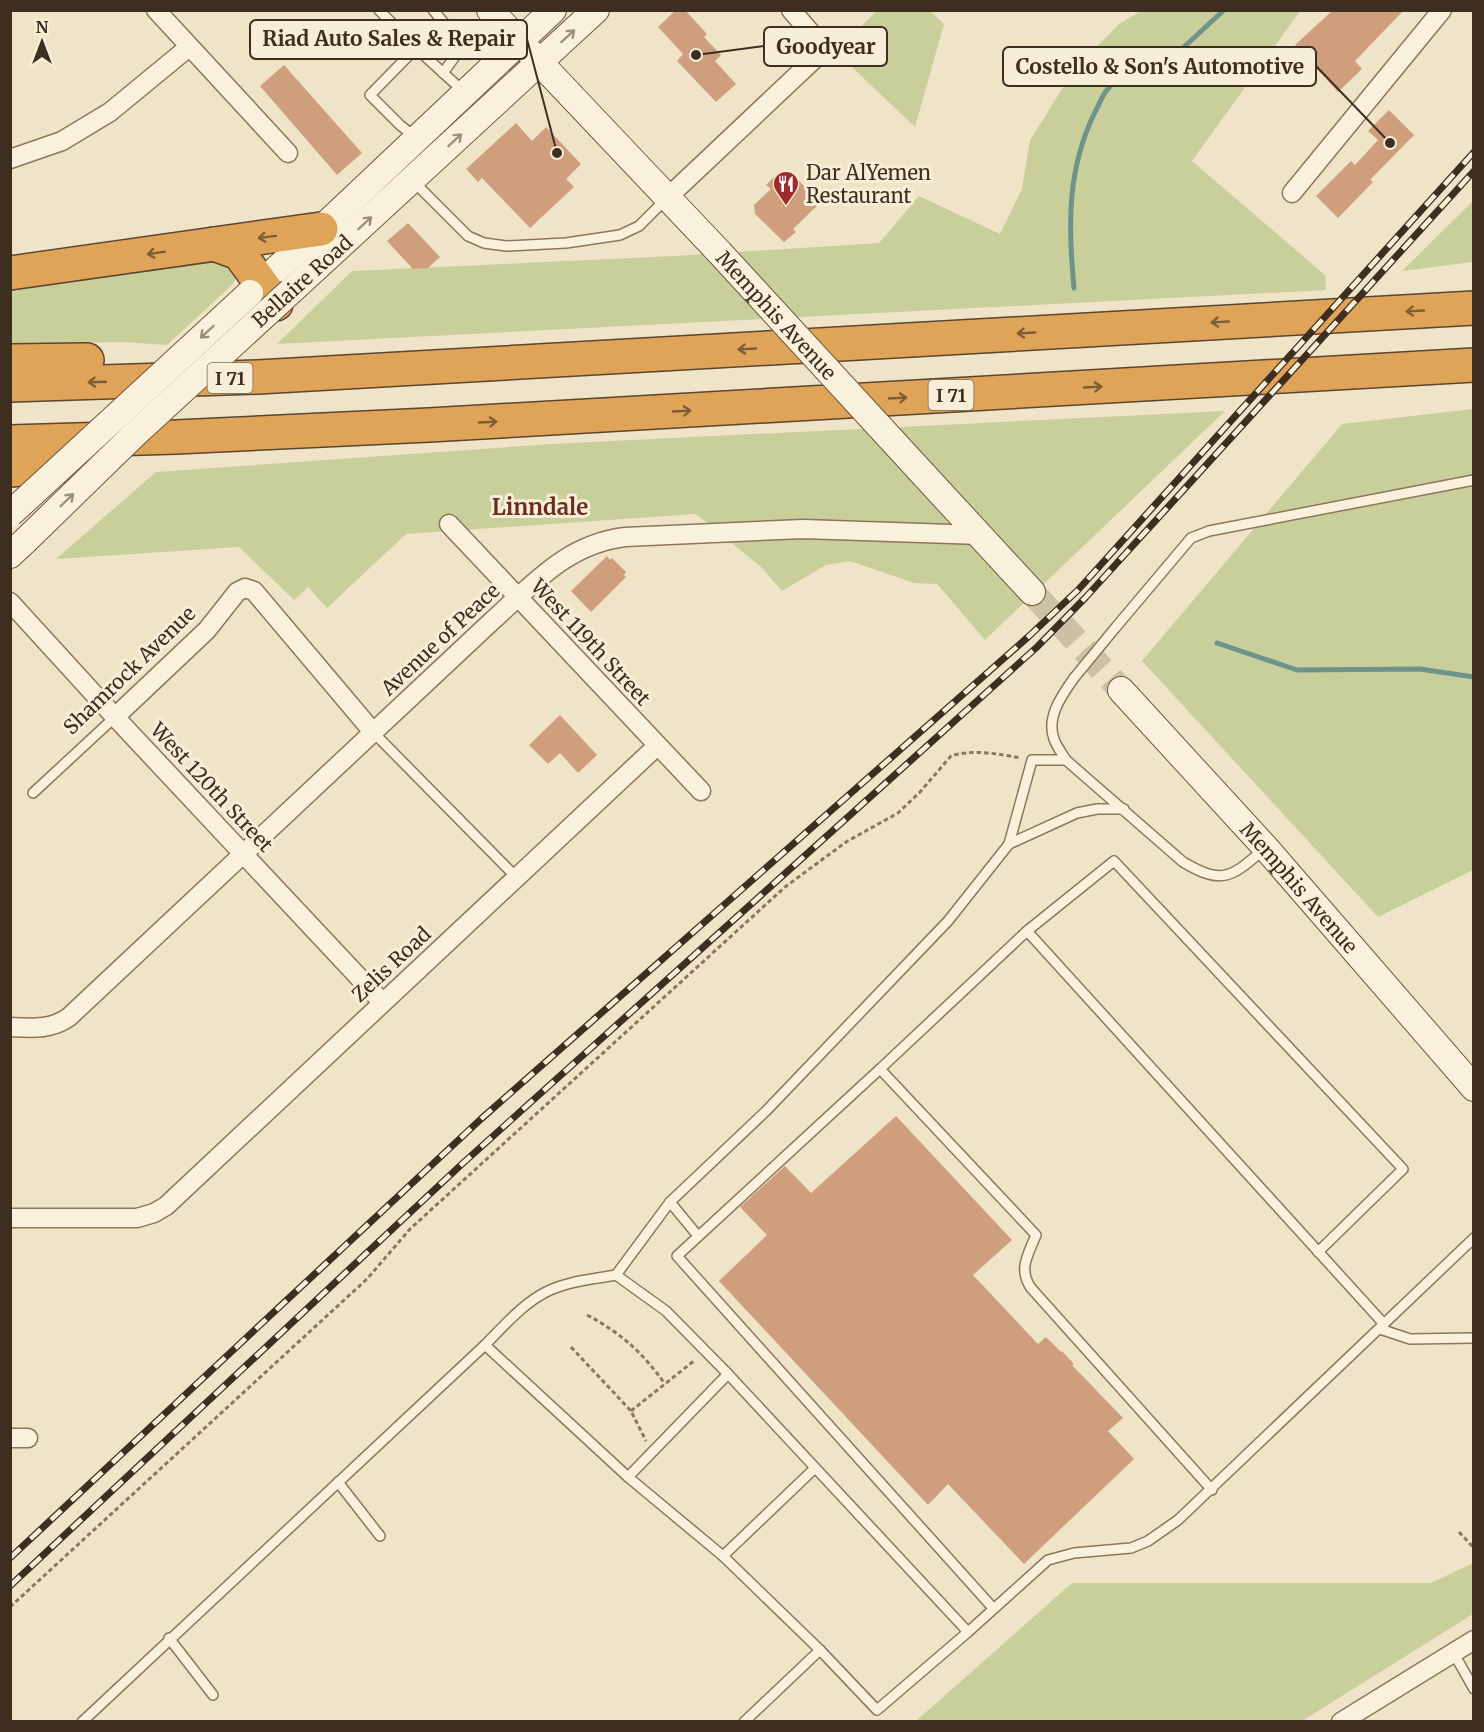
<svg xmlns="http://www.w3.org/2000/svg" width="1484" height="1732" font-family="Merriweather,serif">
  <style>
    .green { fill: #c9cf9b }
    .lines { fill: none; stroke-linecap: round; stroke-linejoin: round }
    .stream { stroke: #6f938a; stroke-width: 5 }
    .building { fill: #cf9f7d }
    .secondary-tunnel { stroke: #ccc0a6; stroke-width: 26; stroke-dasharray: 26 13; stroke-linecap: butt }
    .lane-casing { stroke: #8d765c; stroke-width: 12 }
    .street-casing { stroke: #8d765c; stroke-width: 21 }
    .secondary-casing { stroke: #6f573f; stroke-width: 28 }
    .highway-casing { stroke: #5b4430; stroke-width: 36 }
    .path { stroke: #8d765c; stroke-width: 3; stroke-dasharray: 4.5 3; stroke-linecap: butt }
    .lane { stroke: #faf1dc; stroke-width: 9 }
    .street { stroke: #faf1dc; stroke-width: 18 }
    .secondary { stroke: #faf1dc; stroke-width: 26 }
    .highway { stroke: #e0a458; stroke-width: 33 }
    .rail-casing { stroke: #3d2e20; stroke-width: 7 }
    .rail { stroke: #f7eed8; stroke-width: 4.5; stroke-dasharray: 14; stroke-linecap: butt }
    .lane-bridge-casing { stroke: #8d765c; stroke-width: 12; stroke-linecap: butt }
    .secondary-bridge-casing { stroke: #6f573f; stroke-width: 28; stroke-linecap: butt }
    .lane-bridge { stroke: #faf1dc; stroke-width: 9 }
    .secondary-bridge { stroke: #faf1dc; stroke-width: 26 }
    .oneway { stroke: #9c907e }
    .oneway2 { stroke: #7e5d36 }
    .labels { text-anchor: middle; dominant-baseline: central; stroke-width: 6; stroke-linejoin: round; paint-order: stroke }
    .shield { fill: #f7eed8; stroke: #756857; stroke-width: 1.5 }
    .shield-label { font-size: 18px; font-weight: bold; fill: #3d2e20 }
    .poi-label { font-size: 20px; fill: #3d2e20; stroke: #f7eed8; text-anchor: start }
    .street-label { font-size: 20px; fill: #3d2e20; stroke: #f7eed8 }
    .quarter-label { font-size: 22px; font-weight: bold; fill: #6b2e1e; stroke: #f7eed8 }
    .leader { fill: none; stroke: #3d2e20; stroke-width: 2 }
    .callout-dot { fill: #3d2e20; stroke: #f7eed8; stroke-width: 2 }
    .callout { fill: #f7eed8; stroke: #3d2e20; stroke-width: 2 }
    .callout-label { font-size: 21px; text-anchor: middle; font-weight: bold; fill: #3d2e20 }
  </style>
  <rect width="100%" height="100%" fill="#f0e4c8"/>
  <!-- green -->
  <g class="green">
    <path d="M878 10 930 11 944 24 915 127 835 51Z"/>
    <path d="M1141 11H1300L1192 161 1325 275 1326 290 277 344 352 271 674 256 879 243 919 196 1000 234 1022 189 1030 140 1074 70 1119 24Z"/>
    <path d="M1473 201V262L1402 271Z"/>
    <path d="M207 254 238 272 233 284 167 345 122 342 11 344V284Z"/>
    <path d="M1473 409V870L1378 917 1142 661 1342 424Z"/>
    <path d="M1225 411 985 640 937 584 914 583 850 561 826 565 782 591 761 567 696 514 406 534 327 608 308 587 294 600 239 547 56 559 156 472 551 444Z"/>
    <path d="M1473 1563V1614L1302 1721H916L1072 1583H1431Z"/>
  </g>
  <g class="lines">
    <!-- stream -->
    <g class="stream">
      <path d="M1074 288C1068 226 1067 169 1095 112 1101 101 1104 90 1115 82L1171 59 1224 10"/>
      <path d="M1217 643 1297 670 1420 669 1474 677"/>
    </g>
  </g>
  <!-- building -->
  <g class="building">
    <path d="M676 10H685L707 34 704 37 721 55 715 61 736 84 716 102 677 61 683 54 658 27Z"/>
    <path d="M1333 10H1404L1355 61 1362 69 1338 92 1295 45Z"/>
    <path d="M284 65 362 153 337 175 260 86Z"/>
    <path d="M1389 110 1414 135 1370 180 1373 182 1338 218 1316 196 1351 161 1355 165 1378 140 1368 131Z"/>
    <path d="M516 123 532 141 546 127 581 164 566 179 574 187 530 228 482 178 478 182 466 169Z"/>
    <path d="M790 171 806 188 808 186 819 198 817 200 820 203 793 229 796 232 784 242 755 214 754 205 771 189 766 185 778 173 783 178Z"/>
    <path d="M408 223 440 257 428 268 413 269 387 241Z"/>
    <path d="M607 556 610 560 612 558 626 572 624 575 626 577 591 612 571 591Z"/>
    <path d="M560 715 597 755 578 773 560 753 548 764 529 745Z"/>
    <path d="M896 1116 1012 1240 973 1275 1038 1344 1046 1337 1061 1352 1062 1351 1074 1364 1072 1365 1123 1418 1108 1431 1134 1459 1024 1564 948 1484 928 1505 719 1281 767 1235 740 1207 785 1166 811 1193Z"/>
  </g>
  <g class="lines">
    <!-- secondary-tunnel -->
    <path class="secondary-tunnel" d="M1032 592 1121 690"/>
    <defs>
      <g id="lane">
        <path d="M379 10 416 48 370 95 400 125 415 137"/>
        <path d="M433 10 451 31 456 55 443 73"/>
        <path d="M416 48 463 91"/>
        <path d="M414 182 468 236 484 243 506 246 566 243 620 235 639 226 667 198"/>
        <path d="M1116 627 1191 538 1209 531 1474 480"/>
        <path d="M1074 678C1062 695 1046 717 1054 739 1056 746 1062 753 1066 760L1183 862C1222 885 1231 878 1264 849"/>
        <path d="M373 732 516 877"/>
        <path d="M33 793 115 717"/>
        <path d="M1009 844 1077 813 1097 809H1124"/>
        <path d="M1027 931 1384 1324"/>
        <path d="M880 1069 1027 931 1114 861 1403 1169 1318 1252"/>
        <path d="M670 1202 616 1275 666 1311 728 1374 968 1632 1048 1560 1074 1553 1131 1548 1148 1541 1178 1520 1474 1238"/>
        <path d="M698 1236 670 1202 766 1111 948 921 1009 844 1032 760H1066"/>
        <path d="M616 1275C594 1279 569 1281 548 1291 523 1303 504 1326 485 1345L628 1477"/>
        <path d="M1380 1329 1410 1339 1474 1338"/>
        <path d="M815 1468 723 1556 820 1650 877 1710 968 1632"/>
        <path d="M338 1482 380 1536"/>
        <path d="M723 1556 628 1477 728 1374"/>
        <path d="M993 1608 677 1256 880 1069 1036 1235C1028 1255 1018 1269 1031 1288L1212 1490"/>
        <path d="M169 1638 213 1695"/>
        <path d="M1453 1652 1474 1689"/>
        <path d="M82 1722 485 1345"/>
        <path d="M744 1722 820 1650"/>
      </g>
      <g id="street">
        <path d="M156 10 288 153"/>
        <path d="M10 159 62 141 110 112 189 47"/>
        <path d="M1292 193 1442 10"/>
        <path d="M667 198 825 49 791 10"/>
        <path d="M449 524 701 791"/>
        <path d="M10 602 115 717 382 1002"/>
        <path d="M115 717 207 630 237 592 245 588 254 591 373 732"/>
        <path d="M10 1027C32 1028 51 1030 69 1017L492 621C533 584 567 544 625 537L803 529 981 535"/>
        <path d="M10 1218H137L154 1213 166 1206 657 746"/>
        <path d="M10 1438H28"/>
        <path d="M1341 1722 1474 1640"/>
      </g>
      <g id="secondary">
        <path d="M490 10 720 253"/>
        <path d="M291 291 596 10"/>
        <path d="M250 293 321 229 553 10"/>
        <path d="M924 475 1032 592"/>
        <path d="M10 555 25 541"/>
        <path id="s1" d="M1121 690 1265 847 1474 1088"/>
      </g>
      <g id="highway">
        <path d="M214 244 239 253 276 304"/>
        <path d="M10 273 321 229"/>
        <path d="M10 361 87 360"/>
        <path d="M10 385 258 377 1474 308"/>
        <path d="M10 442 176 437 429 425 1474 365"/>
        <path d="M10 470 88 463"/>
      </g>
    </defs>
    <!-- lane casing -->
    <use href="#lane" class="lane-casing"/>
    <!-- street casing -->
    <use href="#street" class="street-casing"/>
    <!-- secondary casing -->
    <use href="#secondary" class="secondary-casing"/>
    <!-- highway casing -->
    <use href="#highway" class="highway-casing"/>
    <!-- path -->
    <g class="path">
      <path d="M587 1315C621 1333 643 1353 665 1384"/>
      <path d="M571 1347 631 1411 646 1441"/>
      <path d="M631 1411 695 1360"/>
      <path d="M1459 1532 1474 1548"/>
      <path d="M10 1607 367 1279 410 1229 785 887 846 842 898 813 920 792 951 756C972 749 1000 754 1021 758"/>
    </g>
    <!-- lane -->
    <use href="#lane" class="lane"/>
    <!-- street -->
    <use href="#street" class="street"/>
    <!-- secondary -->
    <use href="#secondary" class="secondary"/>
    <!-- highway -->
    <use href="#highway" class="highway"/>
    <defs>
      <g id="rail">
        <path d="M10 1558 481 1119 1028 637 1078 590 1474 152"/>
        <path d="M10 1586 462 1164 1037 647 1086 597 1474 171"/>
      </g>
    </defs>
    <!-- rail casing -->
    <use href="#rail" class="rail-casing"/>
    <!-- rail -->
    <use href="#rail" class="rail"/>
    <defs>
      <path id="lane-bridge" d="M1074 678 1116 627"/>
      <g id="secondary-bridge">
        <path id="s2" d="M720 253 924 475"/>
        <path d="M10 514 250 293"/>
        <path d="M25 541 136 433 291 291"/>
      </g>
    </defs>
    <!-- lane-bridge casing -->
    <use href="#lane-bridge" class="lane-bridge-casing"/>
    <!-- secondary-bridge casing -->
    <use href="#secondary-bridge" class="secondary-bridge-casing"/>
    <!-- lane-bridge -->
    <use href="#lane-bridge" class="lane-bridge"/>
    <!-- secondary-bridge -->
    <use href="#secondary-bridge" class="secondary-bridge"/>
  </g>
  <!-- one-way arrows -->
  <defs><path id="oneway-shaft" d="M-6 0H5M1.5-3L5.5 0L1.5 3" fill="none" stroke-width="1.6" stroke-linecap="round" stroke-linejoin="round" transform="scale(1.5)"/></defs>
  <g class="oneway">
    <use href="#oneway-shaft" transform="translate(568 36) rotate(-42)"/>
    <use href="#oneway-shaft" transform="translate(455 140) rotate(-43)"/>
    <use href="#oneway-shaft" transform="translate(365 223) rotate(-43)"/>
    <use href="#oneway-shaft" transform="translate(207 332) rotate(137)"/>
    <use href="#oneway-shaft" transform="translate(67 500) rotate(-44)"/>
  </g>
  <g class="oneway2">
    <use href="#oneway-shaft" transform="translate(267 237) rotate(173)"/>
    <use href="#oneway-shaft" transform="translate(156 253) rotate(171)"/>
    <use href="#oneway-shaft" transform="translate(1415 311) rotate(177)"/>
    <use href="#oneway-shaft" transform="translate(1220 322) rotate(177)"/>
    <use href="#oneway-shaft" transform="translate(1026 333) rotate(177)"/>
    <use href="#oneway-shaft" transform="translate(747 349) rotate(177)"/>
    <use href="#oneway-shaft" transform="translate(97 382) rotate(178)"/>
    <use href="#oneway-shaft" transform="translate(1093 387) rotate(-3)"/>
    <use href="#oneway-shaft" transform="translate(898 398) rotate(-3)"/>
    <use href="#oneway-shaft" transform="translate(682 411) rotate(-3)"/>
    <use href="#oneway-shaft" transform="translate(488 422) rotate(-3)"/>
  </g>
  <!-- icons -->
  <defs>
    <symbol id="restaurant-pin" viewBox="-11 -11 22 30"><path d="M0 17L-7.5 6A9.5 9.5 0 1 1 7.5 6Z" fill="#9e2a2b" stroke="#f7eed8"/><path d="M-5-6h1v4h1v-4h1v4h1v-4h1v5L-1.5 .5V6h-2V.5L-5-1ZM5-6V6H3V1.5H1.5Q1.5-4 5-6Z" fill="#fff"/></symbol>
  </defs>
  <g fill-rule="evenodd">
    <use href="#restaurant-pin" x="771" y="169" width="30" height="40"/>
  </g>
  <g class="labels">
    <!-- shield labels -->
    <g class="shield">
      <rect x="207.5" y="363" width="45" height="30" rx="4.5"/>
      <rect x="928.5" y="380" width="45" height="30" rx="4.5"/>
    </g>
    <g class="shield-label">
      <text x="230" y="378">I 71</text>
      <text x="951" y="395">I 71</text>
    </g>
    <!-- poi labels -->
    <g class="poi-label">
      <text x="806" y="172">Dar AlYemen<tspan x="806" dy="23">Restaurant</tspan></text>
    </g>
    <!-- street labels -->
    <g class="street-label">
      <text transform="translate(302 281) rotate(-42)">Bellaire Road</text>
      <text stroke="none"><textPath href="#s2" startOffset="84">Memphis Avenue</textPath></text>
      <text transform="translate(440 639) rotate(-43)">Avenue of Peace</text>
      <text transform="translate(591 642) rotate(47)">West 119th Street</text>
      <text transform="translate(129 670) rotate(-44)">Shamrock Avenue</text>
      <text transform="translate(212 787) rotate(47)">West 120th Street</text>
      <text stroke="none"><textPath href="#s1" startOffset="266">Memphis Avenue</textPath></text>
      <text transform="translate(391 964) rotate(-43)">Zelis Road</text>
    </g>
    <!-- quarter labels -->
    <g class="quarter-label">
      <text x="540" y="507">Linndale</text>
    </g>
  </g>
  <!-- callouts -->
  <path class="leader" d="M557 153L527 39M696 55L764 46M1390 143L1316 66"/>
  <g class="callout-dot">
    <circle cx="557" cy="153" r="6"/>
    <circle cx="696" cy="55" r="6"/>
    <circle cx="1390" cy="143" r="6"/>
  </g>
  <g class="callout">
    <rect x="250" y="20" width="277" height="39" rx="6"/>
    <rect x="764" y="27" width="123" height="39" rx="6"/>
    <rect x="1003" y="47" width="313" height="39" rx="6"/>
  </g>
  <g class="callout-label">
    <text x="389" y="46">Riad Auto Sales &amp; Repair</text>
    <text x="826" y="54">Goodyear</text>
    <text x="1160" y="74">Costello &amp; Son's Automotive</text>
  </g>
  <!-- border -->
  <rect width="1484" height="1732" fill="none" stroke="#3d2e20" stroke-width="24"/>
  <!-- north arrow -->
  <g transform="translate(42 42)" stroke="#f7eed8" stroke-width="4.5" paint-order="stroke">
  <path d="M0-4.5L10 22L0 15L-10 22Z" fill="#3d2e20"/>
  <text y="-9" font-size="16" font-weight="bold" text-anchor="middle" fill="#3d2e20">N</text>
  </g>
</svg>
